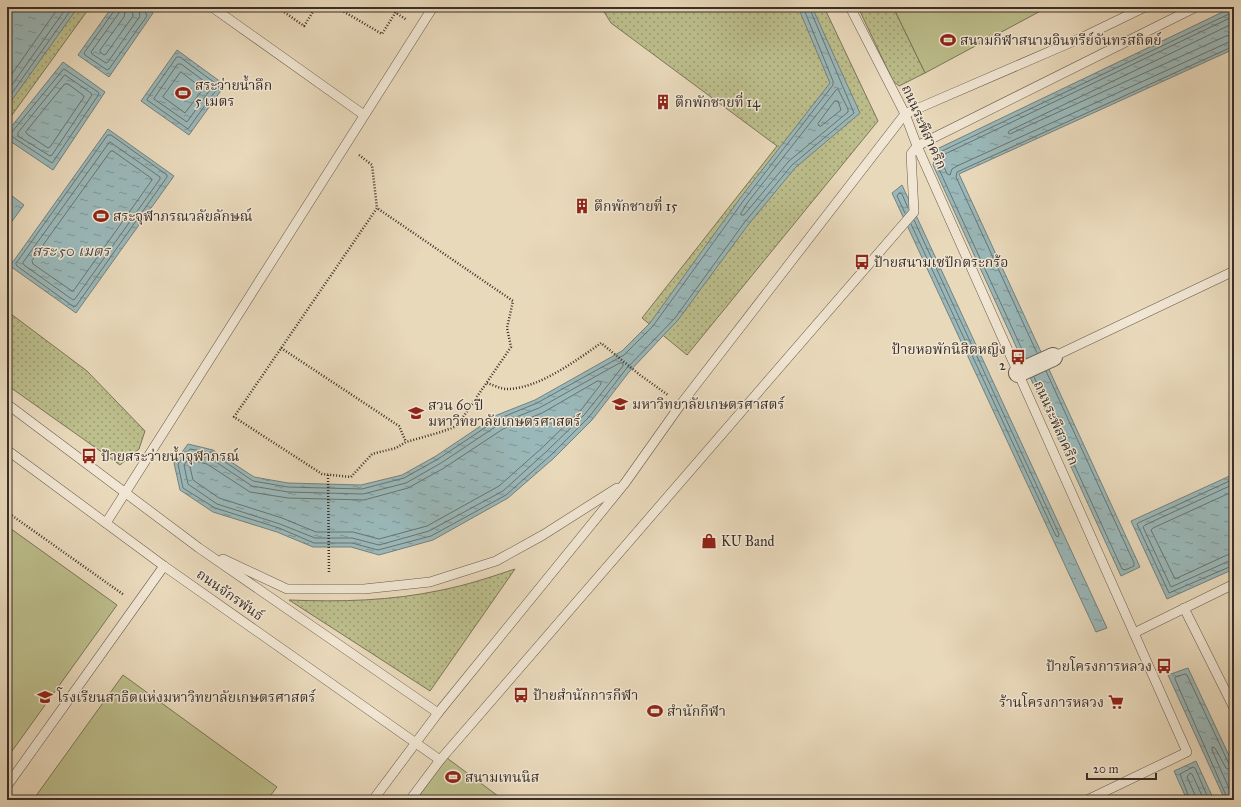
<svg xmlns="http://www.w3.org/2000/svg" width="1241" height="807" font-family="'IM FELL Great Primer','Noto Serif Thai',serif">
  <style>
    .grass { fill: #bcbe8c; stroke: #7b765a }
    .park { fill: url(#park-dots); stroke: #7b765a }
    .water { fill: url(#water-ripples); stroke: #74817f }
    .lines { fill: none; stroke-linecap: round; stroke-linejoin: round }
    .shore { stroke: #6a7470; stroke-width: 1 }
    .service-casing { stroke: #665a4d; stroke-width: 10 }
    .minor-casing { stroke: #665a4d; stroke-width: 20 }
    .path { stroke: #3a2f28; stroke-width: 2.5; stroke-dasharray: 1 2; stroke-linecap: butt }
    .service { stroke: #f1e6d3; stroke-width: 9 }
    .minor { stroke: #f1e6d3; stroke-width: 18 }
    .labels { text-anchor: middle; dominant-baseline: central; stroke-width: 3; stroke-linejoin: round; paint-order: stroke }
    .poi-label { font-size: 14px; fill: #3a2f28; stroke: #f1e6d3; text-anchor: start }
    .street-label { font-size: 14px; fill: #3a2f28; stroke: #f1e6d3 }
    .water-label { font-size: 15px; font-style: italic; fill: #4d4a45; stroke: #f1e6d3 }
  </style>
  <defs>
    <pattern id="park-dots" width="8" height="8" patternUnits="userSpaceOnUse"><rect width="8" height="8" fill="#bcbe8c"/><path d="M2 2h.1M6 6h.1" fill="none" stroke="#9a9b72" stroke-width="1.8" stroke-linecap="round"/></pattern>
    <pattern id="water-ripples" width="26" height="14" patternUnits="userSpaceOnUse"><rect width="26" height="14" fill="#9ab8b9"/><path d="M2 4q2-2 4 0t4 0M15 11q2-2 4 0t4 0" fill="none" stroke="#7f9696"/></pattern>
  </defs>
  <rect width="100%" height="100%" fill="#e9d9bb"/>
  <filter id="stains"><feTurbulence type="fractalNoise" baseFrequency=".005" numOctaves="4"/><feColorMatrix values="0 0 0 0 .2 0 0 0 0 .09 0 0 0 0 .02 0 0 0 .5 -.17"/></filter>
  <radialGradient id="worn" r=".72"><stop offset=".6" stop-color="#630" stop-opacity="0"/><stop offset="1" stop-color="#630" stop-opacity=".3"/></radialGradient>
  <!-- grass -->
  <g class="grass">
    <path d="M893 7H1048L925 73Z"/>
    <path d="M7 526 117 605 7 758Z"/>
    <path d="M123 675 277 787 267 800H33Z"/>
    <path d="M447 758 498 796 495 800H416Z"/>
  </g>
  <!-- park -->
  <g class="park">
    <path d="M7 7H90L7 122Z"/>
    <path d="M601 7H824L878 121 687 355 642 318 777 146 611 23Z"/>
    <path d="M858 7H893L925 73 899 86 893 81Z"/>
    <path d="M7 311 87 371 145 431 139 449 120 465 7 385Z"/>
    <path d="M515 569 430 691 289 600C340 602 391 601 442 590 467 585 491 577 515 569Z"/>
  </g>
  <!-- water -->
  <g class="water">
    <path d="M7 7H78L7 107Z"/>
    <path d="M112 7H145L153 13 109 77 78 55Z"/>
    <path d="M798 7H812L860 113 795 168 748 225 678 320 629 372 592 420 554 458 508 498 433 540 379 555 351 547H313L277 532 213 512 180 490 174 463 188 444 213 450 254 477 288 483 361 485 402 475 436 456 497 415 535 400 622 351 650 323 741 197 830 83Z"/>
    <path d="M1233 7H1234V49L959 174 1140 567 1121 576 933 165 937 149Z"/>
    <path d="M177 50 225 85 189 135 141 101Z"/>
    <path d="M63 62 105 92 53 170 7 139V132Z"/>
    <path d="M108 129 174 176 76 313 10 266Z"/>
    <path d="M902 185 1107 628 1096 632 892 193Z"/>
    <path d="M7 192 24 205 7 228Z"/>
    <path d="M1234 474V569L1167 599 1131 521Z"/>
    <path d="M1188 668 1234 766V800H1225L1168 675Z"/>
    <path d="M1196 761 1214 800H1187L1174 771Z"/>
  </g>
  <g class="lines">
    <!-- shore -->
    <g class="shore">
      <path d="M115 7 114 11 84 53 85 55 107 70 109 69 147 16 143 7"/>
      <path d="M120 7 119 13 91 52 92 54 106 63 108 62 140 16 138 7"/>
      <path d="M126 7 124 17 100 50V52L104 55 106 54 133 16 132 7"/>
      <path d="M803 7 833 81V85L744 200 653 326 624 355 537 403 498 419 438 459 404 478 362 489 288 487 253 481 212 453 190 449 178 464 183 488 215 508 279 528 314 543H352L378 550 431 536 506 495 551 455 589 417 626 369 675 318 744 223 792 165 854 113 809 7"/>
      <path d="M1234 16 945 154 943 164 947 174 950 175 952 169 957 166 1229 42 1234 41"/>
      <path d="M1234 23 1009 131 1008 133 1010 134 1226 36 1234 35"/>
      <path d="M177 57H180L219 86 188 129 147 100Z"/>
      <path d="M178 64H181L212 87 187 122 154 99Z"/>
      <path d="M64 69 98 92 99 94 53 162 52 163 11 136 10 135Z"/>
      <path d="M181 72 203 89 185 113 163 97Z"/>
      <path d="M65 75 91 93 92 95 52 155 50 156 18 136V133Z"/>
      <path d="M7 81 59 7"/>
      <path d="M65 84H68L83 95 84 97 50 147 48 148 27 134 26 132Z"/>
      <path d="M838 89 848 109V112L789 161 744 215H741V213L748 202 836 90Z"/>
      <path d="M7 92 67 7"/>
      <path d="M7 100 73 7"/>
      <path d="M835 101H838L841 110 821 126H819L818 124Z"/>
      <path d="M108 135H111L167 175V177L76 306 74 307 17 266 16 264Z"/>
      <path d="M110 142 160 177V179L75 299 73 300 24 265 23 263Z"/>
      <path d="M111 151H113L151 178 152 180 74 290 72 291 33 264 32 261Z"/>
      <path d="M905 213 897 196 899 193 902 194 908 208"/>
      <path d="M911 224 1056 536 1058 537 1059 534 914 220"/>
      <path d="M1037 353 956 177 957 172 1234 46"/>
      <path d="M1026 358 937 165 940 152 1231 13 1233 10V7"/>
      <path d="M620 363H623V366L585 414 547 451 503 491 429 531 379 545 352 538H315L280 524 217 504 188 484 184 465 192 454 210 458 252 486 288 492 363 494 406 483 441 463 501 423 539 408Z"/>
      <path d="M1034 377 1122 569 1125 570 1134 566V563L1046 371"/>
      <path d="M598 381 601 382V384L581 410 543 447 499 486 427 526 379 539 353 532H316L282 518 219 498 193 480 190 467 195 461 207 464 250 492 288 498 364 500 408 488 444 468 503 429 542 413Z"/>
      <path d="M1234 479 1138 523 1137 524 1169 593 1234 565"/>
      <path d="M1234 484 1145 525 1143 527 1171 587 1229 561 1234 560"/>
      <path d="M1234 491 1153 528 1151 530 1175 579 1227 555 1234 554"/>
      <path d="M1190 800 1180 774 1193 767 1195 768 1209 800"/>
      <path d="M1196 800 1195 795 1187 777 1190 773 1192 774 1204 800"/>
      <path d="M1228 800 1175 679V677L1185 674 1187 675 1229 764 1231 766H1234"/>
      <path d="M1233 800 1232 795 1212 750V747L1215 748 1226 768 1234 771"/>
    </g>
    <defs>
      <g id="service">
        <path d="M212 7 364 115"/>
        <path d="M850 7 905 114 917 146 1187 752 1087 800"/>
        <path d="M1053 357 1234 271"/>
        <path d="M7 404 199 548 438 713"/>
        <path d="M7 450 164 566 440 760"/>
        <path d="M106 523 433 7"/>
        <path d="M223 559 287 589H364L430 582 496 561 543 535 617 488"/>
        <path d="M1184 608 1234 708"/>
        <path d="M1134 633 1234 584"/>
        <path d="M7 786 164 566"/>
        <path d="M373 800 438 713 625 483 681 404 905 114 1081 38 1145 7"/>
        <path d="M410 800 440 760 914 212 911 154 917 146 1196 7"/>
      </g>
      <path id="minor" d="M1018 373 1053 357"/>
    </defs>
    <!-- service casing -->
    <use href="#service" class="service-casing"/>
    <!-- minor casing -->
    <use href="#minor" class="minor-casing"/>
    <!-- path -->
    <g class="path">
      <path d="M277 7 304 26 316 7"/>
      <path d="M336 7 382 34 399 7"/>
      <path d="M387 7 407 20"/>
      <path d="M359 155 372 165 377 208 234 417 322 474 351 477 372 454 396 448 406 442 441 432 457 426 511 347 507 328 513 301 377 208"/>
      <path d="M281 348 399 426 406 442"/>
      <path d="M487 383C493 385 501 389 507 389 538 389 577 360 601 343L640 375 668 395"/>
      <path d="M328 475 329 574"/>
      <path d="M7 512 124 595"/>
    </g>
    <!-- service -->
    <use href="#service" class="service"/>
    <!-- minor -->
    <use href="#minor" class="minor"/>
  </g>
  <!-- icons -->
  <defs>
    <symbol id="stadium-bare" viewBox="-9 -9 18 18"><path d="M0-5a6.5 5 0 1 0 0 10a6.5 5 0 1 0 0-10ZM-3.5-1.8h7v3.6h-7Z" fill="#8f2418" stroke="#f1e6d3" stroke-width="2.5" paint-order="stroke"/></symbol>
    <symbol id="building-bare" viewBox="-9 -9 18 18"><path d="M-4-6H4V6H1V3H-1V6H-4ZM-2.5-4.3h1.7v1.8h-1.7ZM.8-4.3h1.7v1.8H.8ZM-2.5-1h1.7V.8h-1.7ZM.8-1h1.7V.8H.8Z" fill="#8f2418" stroke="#f1e6d3" stroke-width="2.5" paint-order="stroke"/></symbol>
    <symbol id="bus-bare" viewBox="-9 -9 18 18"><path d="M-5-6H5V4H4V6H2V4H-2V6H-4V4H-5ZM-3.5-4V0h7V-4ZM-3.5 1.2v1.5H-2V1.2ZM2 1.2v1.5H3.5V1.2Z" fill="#8f2418" stroke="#f1e6d3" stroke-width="2.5" paint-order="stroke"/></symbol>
    <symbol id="university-bare" viewBox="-9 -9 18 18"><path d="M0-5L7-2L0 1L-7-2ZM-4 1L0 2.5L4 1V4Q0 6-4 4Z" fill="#8f2418" stroke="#f1e6d3" stroke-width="2.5" paint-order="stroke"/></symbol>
    <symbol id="shop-bare" viewBox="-9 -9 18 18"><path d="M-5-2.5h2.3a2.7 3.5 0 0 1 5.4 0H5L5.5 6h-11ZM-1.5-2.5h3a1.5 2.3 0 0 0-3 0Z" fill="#8f2418" stroke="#f1e6d3" stroke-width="2.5" paint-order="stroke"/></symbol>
    <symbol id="school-bare" viewBox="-9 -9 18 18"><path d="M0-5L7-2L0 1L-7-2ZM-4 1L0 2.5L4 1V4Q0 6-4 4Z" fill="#8f2418" stroke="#f1e6d3" stroke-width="2.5" paint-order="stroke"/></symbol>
    <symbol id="supermarket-bare" viewBox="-9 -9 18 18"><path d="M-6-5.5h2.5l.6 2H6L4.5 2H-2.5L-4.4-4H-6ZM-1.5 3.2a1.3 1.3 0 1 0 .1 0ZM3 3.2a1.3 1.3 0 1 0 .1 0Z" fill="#8f2418" stroke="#f1e6d3" stroke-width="2.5" paint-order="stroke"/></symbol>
  </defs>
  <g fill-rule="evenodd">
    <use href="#stadium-bare" x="937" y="29" width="22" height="22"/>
    <use href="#stadium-bare" x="172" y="82" width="22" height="22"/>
    <use href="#building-bare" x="652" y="91" width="22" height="22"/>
    <use href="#building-bare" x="571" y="195" width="22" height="22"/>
    <use href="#stadium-bare" x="90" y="205" width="22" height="22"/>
    <use href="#bus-bare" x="851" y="251" width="22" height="22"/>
    <use href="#bus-bare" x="1007" y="346" width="22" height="22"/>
    <use href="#university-bare" x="609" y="393" width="22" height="22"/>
    <use href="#university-bare" x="405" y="402" width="22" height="22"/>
    <use href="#bus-bare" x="78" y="445" width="22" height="22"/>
    <use href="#shop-bare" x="698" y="530" width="22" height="22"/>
    <use href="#bus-bare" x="1153" y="655" width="22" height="22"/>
    <use href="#bus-bare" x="510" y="684" width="22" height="22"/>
    <use href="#school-bare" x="34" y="686" width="22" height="22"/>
    <use href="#supermarket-bare" x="1105" y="691" width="22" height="22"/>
    <use href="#stadium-bare" x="644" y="700" width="22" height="22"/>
    <use href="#stadium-bare" x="442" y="766" width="22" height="22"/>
  </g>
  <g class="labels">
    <!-- poi labels -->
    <g class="poi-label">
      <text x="960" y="40">สนามกีฬาสนามอินทรีย์จันทรสถิตย์</text>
      <text x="195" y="85">สระว่ายน้ำลึก<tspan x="195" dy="16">5 เมตร</tspan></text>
      <text x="675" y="102">ตึกพักชายที่ 14</text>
      <text x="594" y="206">ตึกพักชายที่ 15</text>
      <text x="113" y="216">สระจุฬาภรณวลัยลักษณ์</text>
      <text x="874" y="262">ป้ายสนามเซปักตระกร้อ</text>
      <text x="1006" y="349" text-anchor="end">ป้ายหอพักนิสิตหญิง<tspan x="1006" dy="16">2</tspan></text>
      <text x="632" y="404">มหาวิทยาลัยเกษตรศาสตร์</text>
      <text x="428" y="405">สวน 60 ปี<tspan x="428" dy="16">มหาวิทยาลัยเกษตรศาสตร์</tspan></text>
      <text x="101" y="456">ป้ายสระว่ายน้ำจุฬาภรณ์</text>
      <text x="721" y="541">KU Band</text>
      <text x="1152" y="666" text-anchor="end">ป้ายโครงการหลวง</text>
      <text x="533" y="695">ป้ายสำนักการกีฬา</text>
      <text x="57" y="697">โรงเรียนสาธิตแห่งมหาวิทยาลัยเกษตรศาสตร์</text>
      <text x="1104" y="702" text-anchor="end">ร้านโครงการหลวง</text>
      <text x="667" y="711">สำนักกีฬา</text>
      <text x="465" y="777">สนามเทนนิส</text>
    </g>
    <!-- street labels -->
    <g class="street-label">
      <text transform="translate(924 127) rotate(66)">ถนนระพีสาคริก</text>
      <text transform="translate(1056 423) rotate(66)">ถนนระพีสาคริก</text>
      <text transform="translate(230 595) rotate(35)">ถนนจักรพันธ์</text>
    </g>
    <!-- water labels -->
    <g class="water-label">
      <text x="71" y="251">สระ 50 เมตร</text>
    </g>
  </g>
  <!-- margin -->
  <rect width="1241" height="807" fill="none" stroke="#e9d9bb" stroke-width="24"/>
  <rect x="8" y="8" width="1225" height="791" fill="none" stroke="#3a2f28" stroke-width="2"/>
  <rect x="12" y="12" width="1217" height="783" fill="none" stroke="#3a2f28"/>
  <!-- scale -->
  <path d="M1087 773v6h69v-6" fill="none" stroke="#3a2f28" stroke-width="2"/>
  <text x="1093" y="773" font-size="12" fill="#3a2f28" stroke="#f1e6d3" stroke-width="3" paint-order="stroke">20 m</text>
  <rect width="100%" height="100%" filter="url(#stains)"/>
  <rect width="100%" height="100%" fill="url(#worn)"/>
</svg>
